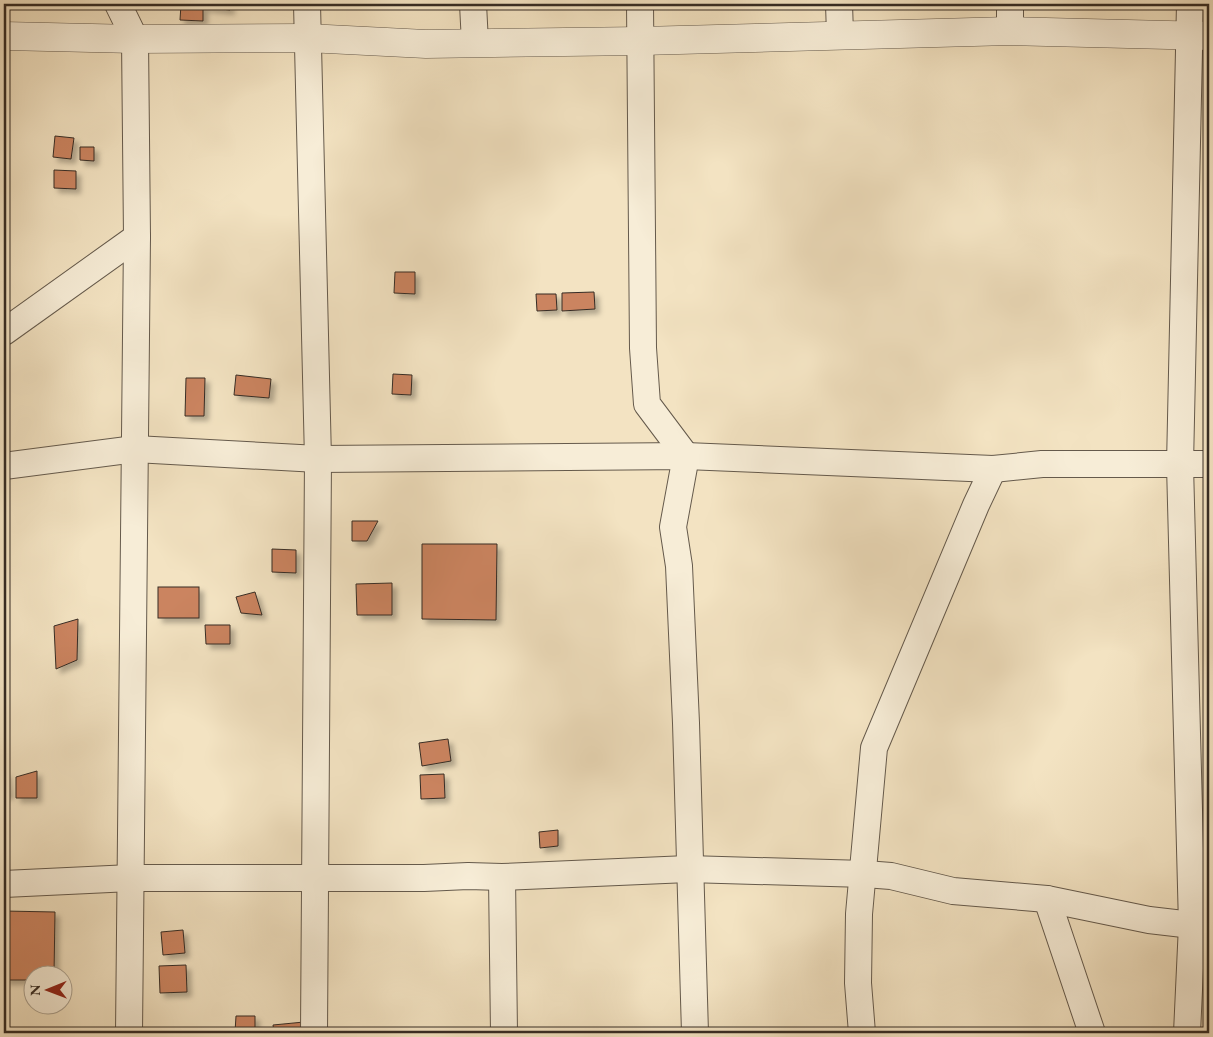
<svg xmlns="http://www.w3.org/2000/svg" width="1213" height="1037" font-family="'EB Garamond',serif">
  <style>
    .building { fill: #cb8460; stroke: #362c24; filter: url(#shadow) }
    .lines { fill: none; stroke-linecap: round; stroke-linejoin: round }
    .minor-casing { stroke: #655a4c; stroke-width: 28 }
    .tertiary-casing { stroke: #655a4c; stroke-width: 29 }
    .minor { stroke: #f7edd7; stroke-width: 26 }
    .tertiary { stroke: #f7edd7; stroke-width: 28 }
  </style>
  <defs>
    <filter id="shadow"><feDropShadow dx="4.5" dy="4.5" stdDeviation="2.5" flood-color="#0004"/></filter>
  </defs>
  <rect width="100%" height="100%" fill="#f3e3c2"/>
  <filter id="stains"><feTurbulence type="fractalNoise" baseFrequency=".004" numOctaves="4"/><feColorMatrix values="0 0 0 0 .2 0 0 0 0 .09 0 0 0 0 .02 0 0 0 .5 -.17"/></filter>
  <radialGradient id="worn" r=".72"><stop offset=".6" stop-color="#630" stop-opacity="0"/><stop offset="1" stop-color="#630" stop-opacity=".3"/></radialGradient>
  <!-- building -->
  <g class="building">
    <path d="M181 4H203V21L180 20Z"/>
    <path d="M203 4H230V10L203 7Z"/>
    <path d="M55 136 74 138 71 159 53 157Z"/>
    <path d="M80 147H94V161L80 160Z"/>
    <path d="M54 170 76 171V189L54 188Z"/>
    <path d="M395 272H415V294L394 293Z"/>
    <path d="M594 292 595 309 562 311V293Z"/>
    <path d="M536 294H556L557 310 537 311Z"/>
    <path d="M393 374 412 375 411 395 392 394Z"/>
    <path d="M236 375 271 379 269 398 234 395Z"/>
    <path d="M186 378H205L204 416H185Z"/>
    <path d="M352 521H378L367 541H352Z"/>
    <path d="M422 544H497L496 620 422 619Z"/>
    <path d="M272 549 296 550V573L272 572Z"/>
    <path d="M392 583V615H357L356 584Z"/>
    <rect x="158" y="587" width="41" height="31"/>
    <path d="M255 592 262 615 241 613 236 597Z"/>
    <path d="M78 619 77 660 56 669 54 626Z"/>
    <path d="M205 625H230V644H206Z"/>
    <path d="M448 739 451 761 422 766 419 743Z"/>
    <path d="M37 771V798H16V777Z"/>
    <path d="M4 772H6L9 795H4Z"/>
    <path d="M444 774 445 798 421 799 420 775Z"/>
    <path d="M558 830V846L540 848 539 832Z"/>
    <path d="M4 911 55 912 54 974H32V980H4Z"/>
    <path d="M183 930 185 953 163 955 161 932Z"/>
    <path d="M186 965 187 992 160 993 159 966Z"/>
    <rect x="30" y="980" width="2" height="21"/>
    <path d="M236 1016H255V1033L235 1032Z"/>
    <path d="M304 1022V1033H274L273 1025Z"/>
  </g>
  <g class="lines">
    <defs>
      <g id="minor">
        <path d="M118 4 135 39 137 237 129 1033"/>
        <path d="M307 4 318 459 314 1033"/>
        <path d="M473 4 475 43"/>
        <path d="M640 4 643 348 647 404 686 456 673 527 679 566 686 723 695 1033"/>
        <path d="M839 4 840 34"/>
        <path d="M1010 4V31"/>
        <path d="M4 332 137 237"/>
        <path d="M4 466 135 449 318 459 686 456 993 469 1042 464H1209"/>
        <path d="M502 877 504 1033"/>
        <path d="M4 884 131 878H424L468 876 502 877 688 869 865 874 891 876 953 891 1047 899 1149 920 1192 925 1209 919"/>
        <path d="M1047 899 1092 1033"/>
        <path d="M862 1033 858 983 859 914 874 748 976 505 993 469"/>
        <path d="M1187 1033 1192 925 1180 465 1190 4"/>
      </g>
      <path id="tertiary" d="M4 36 135 39 307 38 426 44 641 41 1010 31 1209 36"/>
    </defs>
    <!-- minor casing -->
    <use href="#minor" class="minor-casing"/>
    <!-- tertiary casing -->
    <use href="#tertiary" class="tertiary-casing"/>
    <!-- minor -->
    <use href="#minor" class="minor"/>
    <!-- tertiary -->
    <use href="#tertiary" class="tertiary"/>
  </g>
  <!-- margin -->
  <rect width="1213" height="1037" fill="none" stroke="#f3e3c2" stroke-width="20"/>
  <rect x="5" y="5" width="1203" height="1027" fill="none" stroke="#362c24" stroke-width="2.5"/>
  <rect x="10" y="10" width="1193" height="1017" fill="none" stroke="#362c24"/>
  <!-- north arrow -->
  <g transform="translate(48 990) rotate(269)"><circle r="24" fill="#f7edd7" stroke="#aaa08f"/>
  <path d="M0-4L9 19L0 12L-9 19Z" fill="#8f2418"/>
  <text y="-8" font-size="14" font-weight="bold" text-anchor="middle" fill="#362c24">N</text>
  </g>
  <rect width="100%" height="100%" filter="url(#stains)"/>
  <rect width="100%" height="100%" fill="url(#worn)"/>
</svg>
